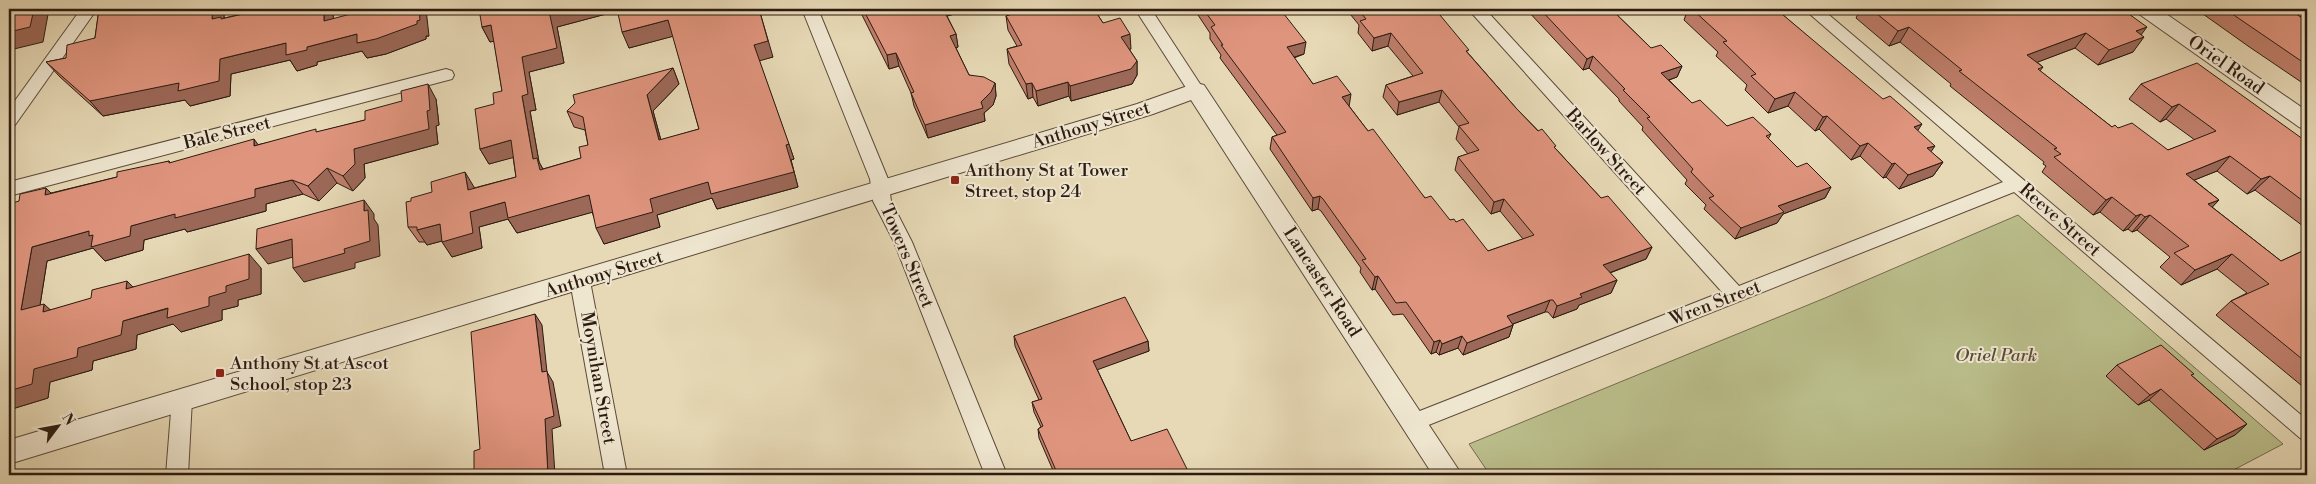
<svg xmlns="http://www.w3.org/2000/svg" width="2316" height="484" font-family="'Libre Bodoni',serif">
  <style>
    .green { fill: #babe8b; stroke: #736c4e }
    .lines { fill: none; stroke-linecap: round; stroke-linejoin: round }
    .minor-casing { stroke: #5b4a3a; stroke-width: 2 }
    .tertiary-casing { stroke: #5b4a3a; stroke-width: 2 }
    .minor { fill: #efe6d0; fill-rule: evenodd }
    .tertiary { fill: #efe6d0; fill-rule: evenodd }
    .wall { fill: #c07f6c; stroke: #2c1b11 }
    .shaded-wall { fill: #9c6858; stroke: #2c1b11 }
    .building { fill: #df947d; stroke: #2c1b11 }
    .poi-dot { fill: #8f2418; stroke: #efe6d0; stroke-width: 2 }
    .labels { text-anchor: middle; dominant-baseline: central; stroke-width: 4; stroke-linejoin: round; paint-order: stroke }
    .street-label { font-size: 18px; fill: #2c1b11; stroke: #efe6d0 }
    .poi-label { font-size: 18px; fill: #2c1b11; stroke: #efe6d0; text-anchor: start }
    .park-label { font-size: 18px; font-style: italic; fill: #574c36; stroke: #efe6d0 }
  </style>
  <rect width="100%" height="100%" fill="#e7d9b6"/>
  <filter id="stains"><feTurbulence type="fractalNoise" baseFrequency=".004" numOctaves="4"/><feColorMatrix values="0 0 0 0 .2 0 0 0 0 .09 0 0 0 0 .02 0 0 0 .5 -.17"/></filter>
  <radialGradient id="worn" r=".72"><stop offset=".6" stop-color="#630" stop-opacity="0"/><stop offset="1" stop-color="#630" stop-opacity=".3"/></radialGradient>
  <!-- green -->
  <path class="green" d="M2018 215 2283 444 2224 475H1490L1469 444 1825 298Z"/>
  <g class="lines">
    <defs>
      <g id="minor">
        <path d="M81 9H97L15 125 9 127V109Z"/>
        <path d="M802 9H818L888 179 891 201 912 242 1007 475H985L894 242 873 201 870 179Z"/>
        <path d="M1135 9H1151L1204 90 1202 94H1190Z"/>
        <path d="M1468 9H1485L1739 286 2003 182 1804 9H1822L2307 420V441L2300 438 2014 192 1421 428 1414 431 1407 428 1404 422 1407 416 1722 292Z"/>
        <path d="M446 69 452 71 454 75 452 79 9 196V182Z"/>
        <path d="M580 273 587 276 590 281 627 475H605L570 281 573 276Z"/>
        <path d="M182 390 189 393 192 399 188 475H166L172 399 175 393Z"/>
      </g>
      <g id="tertiary">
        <path d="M2136 9H2159L2307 111V130L2299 127 2139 14Z"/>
        <path d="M1196 83 1204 85 1462 475H1433L1191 100 1153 114 9 464V440L1137 104Z"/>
      </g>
    </defs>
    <!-- minor casing -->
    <use href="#minor" class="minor-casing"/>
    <!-- tertiary casing -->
    <use href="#tertiary" class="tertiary-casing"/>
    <!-- minor -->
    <use href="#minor" class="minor"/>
    <!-- tertiary -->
    <use href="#tertiary" class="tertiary"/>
  </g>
  <!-- wall -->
  <g class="wall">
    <path d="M99 9H224V18L265 9H333V19L429 36H426V39L386 54 367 58 362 51 317 62V65L297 71 290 60 231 74 230 96 190 106 185 100 103 116 60 77 46 62 66 58 95 38Z"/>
    <path d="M617 9 773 57 759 60 794 159 791 160 798 187 717 209 712 198 657 215 660 227 604 244 592 212 517 233 508 219 479 227 482 248 452 257 442 241 427 245 425 242H419L408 227 474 187V188L516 177 513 157 489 164 480 149 494 104 502 91 494 41 490 42 482 27 606 14 557 27 564 63 529 72 536 110 530 111 539 162 543 169 581 158 588 145 585 130 574 127 567 111 673 68 679 84 653 111 661 140 699 129 673 36 629 48Z"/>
    <path d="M859 9H962V12L947 16 956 34 958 47 956 48 969 75 995 83 996 96 993 105 984 113 985 121 928 138 914 106 911 93 899 66 889 69Z"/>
    <path d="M1017 9H1094L1103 23 1131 49H1129L1137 61V75L1132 84 1071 101 1069 96 1038 106 1033 97 1028 99 1009 64 1007 49 1017 46 1008 30 1006 16 1019 12Z"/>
    <path d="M1194 9H1280L1304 54 1294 58 1313 84 1349 106 1368 131 1425 198 1450 220 1456 222 1488 251 1523 239 1500 211 1491 214 1455 170 1458 157 1468 154 1456 139 1459 127 1439 102 1397 115 1383 97 1386 85 1413 76 1388 46 1372 51 1358 33 1359 25 1346 9H1435L1468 53 1516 108 1555 148 1601 198 1652 247 1646 259 1610 273 1617 280 1611 293 1579 305 1577 309 1553 318 1548 312H1545L1513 324V325L1509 337 1463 355 1458 348 1439 355 1436 352 1431 354 1403 314 1393 315 1375 289 1372 290 1360 272 1361 268 1321 211 1318 209 1312 211 1270 149 1272 137 1277 135 1220 58 1221 55 1210 39V33Z"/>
    <path d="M1526 9H1611L1651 48 1682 66 1677 77 1669 80 1692 103 1727 126 1771 134 1768 139 1797 167 1831 187 1825 198 1783 214 1777 223 1735 239 1704 209 1706 205 1685 184 1687 180 1642 130 1643 127 1619 101V99L1589 68 1583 70Z"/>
    <path d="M1688 9H1776L1918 131 1931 152 1943 162 1933 176 1899 189 1886 177 1883 178 1860 156 1851 160 1819 129 1815 131 1788 106 1768 113 1745 90 1747 85 1716 56 1718 52 1684 20Z"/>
    <path d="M1858 9H1948L1951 11 2141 35 2133 52 2098 65 2075 48 2037 62 2043 67 2040 71 2112 127 2118 128 2168 150 2195 140 2166 119 2160 122 2129 99 2141 84 2307 142V229L2255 190 2247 194 2217 171 2194 180 2219 200 2212 207 2281 261 2307 249V390L2216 315 2231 301 2247 293 2217 269 2181 285 2160 267 2170 257 2137 230 2132 232 2128 229 2123 231 2100 212 2093 215 2042 172 2046 166 2043 164 2044 162 1950 86 1951 84 1900 42 1889 46 1856 18 1860 10Z"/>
    <path d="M2196 9H2289L2302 18 2307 16V86L2248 46Z"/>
    <path d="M436 99 439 125 436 126 438 144 364 164 365 178 353 191 337 183 319 201 303 194 266 204V211L187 232 185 229 144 240 143 250 105 261 93 248 47 261 40 305 51 310 133 287 261 268V294L238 300V306L222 310V320L181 332 173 324 137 335 136 349 93 361 92 370 50 382 48 398 12 409 19 201 46 188 51 193 117 177 169 161 171 163 318 132 365 120Z"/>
    <path d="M1014 336 1148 341 1149 351 1097 369 1131 441 1190 475H1055L1039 438 1038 429 1041 427 1034 412 1032 402 1039 400 1015 346Z"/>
    <path d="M2117 365 2192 376 2247 424 2235 435 2204 450 2149 400 2138 405 2106 376Z"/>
  </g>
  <!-- shaded-wall -->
  <g class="shaded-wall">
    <path d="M34 9H49L43 42 14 49 13 57 9 58V32Z"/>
    <path d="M213 9H224V21L212 19Z"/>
    <path d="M324 9H333L334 36 324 21Z"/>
    <path d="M419 9H426L429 36H426V39L386 54 367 58 362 51 317 62V65L297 71 290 60 231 74 230 96 190 106 185 100 103 116 90 101 220 59 286 43 307 47 357 34 417 21Z"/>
    <path d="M559 9H604L606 14 557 27 564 63 529 72 536 110 530 111 539 162 545 173 548 185 533 159 522 96V57L549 11Z"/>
    <path d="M759 9 773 57 759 61 754 45Z"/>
    <path d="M942 9H962V12L943 17Z"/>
    <path d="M668 20 674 36 629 48 622 32Z"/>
    <path d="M491 25 499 40 490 42 482 27Z"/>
    <path d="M1909 27 1900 42 1889 46 1898 31Z"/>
    <path d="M2147 27 2138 39 2144 37 2133 52 2098 65 2109 50 2136 31Z"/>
    <path d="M1391 33 1388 46 1372 51 1374 38Z"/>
    <path d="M2086 33 2075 48 2017 70 2027 55Z"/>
    <path d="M956 34 958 47 952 49 950 36Z"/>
    <path d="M1130 34 1131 49 1122 51 1121 37Z"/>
    <path d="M1306 42 1304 54 1285 60 1287 47Z"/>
    <path d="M896 53 899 66 889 69 887 55Z"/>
    <path d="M1593 56 1589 68 1583 70 1587 59Z"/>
    <path d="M1137 61V75L1132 84 1071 101 1070 86Z"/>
    <path d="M1682 66 1677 77 1657 84 1661 73Z"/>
    <path d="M673 68 679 84 653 111 665 156 659 140 647 95Z"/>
    <path d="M1068 82 1069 96 1038 106 1036 91Z"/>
    <path d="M995 83 996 96 993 105 984 113 985 121 928 138 925 125 981 102Z"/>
    <path d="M1032 83 1033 97 1028 99 1026 84Z"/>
    <path d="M428 84 436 99 439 125 436 126 438 144 364 164 365 178 353 191 343 176 354 149 427 111Z"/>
    <path d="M1442 90 1439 102 1397 115 1399 102Z"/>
    <path d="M1795 92 1788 106 1768 113 1775 99Z"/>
    <path d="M1351 94 1349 107 1342 97Z"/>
    <path d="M2179 104 2166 119 2160 122 2172 107Z"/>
    <path d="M1827 116 1819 129 1815 131 1823 117Z"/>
    <path d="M1922 124 1913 138 1914 127Z"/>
    <path d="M254 139 265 154 254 146Z"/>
    <path d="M511 140 519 156 489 164 480 149Z"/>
    <path d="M1868 143 1860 156 1851 160 1860 146Z"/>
    <path d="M789 144 794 159 791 160 798 187 717 209 712 198 657 215 660 227 604 244 596 228 650 199Z"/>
    <path d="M1935 146 1926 159 1927 148Z"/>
    <path d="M2230 156 2217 171 2172 189 2186 174Z"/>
    <path d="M1943 162 1933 176 1899 189 1908 175Z"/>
    <path d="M1895 163 1886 177 1883 178 1892 164Z"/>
    <path d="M327 168 337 183 319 201 308 186Z"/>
    <path d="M465 172 474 187 477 205 468 190Z"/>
    <path d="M2270 176 2255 190 2247 194 2261 179Z"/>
    <path d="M292 180 303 194 266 204V211L187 232 185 229 144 240 143 250 105 261 93 248 47 261 37 324 21 310 32 247 89 231 131 226 255 189Z"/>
    <path d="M1831 187 1825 198 1783 214 1777 223 1735 239 1741 228 1778 206Z"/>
    <path d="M46 188 60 202 45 195Z"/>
    <path d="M589 195 597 211 517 233 508 219 479 227 482 248 452 257 442 242 470 212 505 202Z"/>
    <path d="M1320 196 1318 209 1312 211 1313 198Z"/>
    <path d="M2112 197 2100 212 2093 215 2106 200Z"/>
    <path d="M1504 199 1500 211 1491 214 1494 202Z"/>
    <path d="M364 200 374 214V219L378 225 380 256 355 263V268L304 282 293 268 364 211Z"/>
    <path d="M2219 200 2205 215 2208 204Z"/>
    <path d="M2141 214 2128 229 2123 231 2136 216Z"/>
    <path d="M2150 215 2137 230 2132 232 2145 217Z"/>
    <path d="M440 224 449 239 427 245 417 230Z"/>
    <path d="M292 239 304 254 268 264 256 249Z"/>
    <path d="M1652 247 1646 259 1598 277 1603 265Z"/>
    <path d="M249 254 261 268V294L238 300V306L222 310V320L181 332 173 324 137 335 136 349 93 361 92 370 50 382 48 398 12 409 9 406V391L34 369 78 348 123 321 209 297 226 286Z"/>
    <path d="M2232 254 2217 269 2181 285 2195 270Z"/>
    <path d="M1378 276 1375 289 1372 290 1375 277Z"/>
    <path d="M1617 280 1611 293 1579 305 1577 309 1553 318 1557 306 1580 294Z"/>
    <path d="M127 281 141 295 126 289Z"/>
    <path d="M1550 300 1545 312 1502 328 1507 316Z"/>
    <path d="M44 304 59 318 43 312Z"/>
    <path d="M535 314 542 325 547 372 553 382 561 426 552 429 555 475H548L542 372Z"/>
    <path d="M1513 325 1509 337 1463 355 1467 343Z"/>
    <path d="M1462 336 1458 348 1439 355 1442 344Z"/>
    <path d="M1440 340 1436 352 1431 354 1434 342Z"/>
    <path d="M1148 341 1149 351 1094 371 1093 361Z"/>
    <path d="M2161 389 2149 400 2138 405 2150 395Z"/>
    <path d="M2247 424 2235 435 2204 450 2217 439Z"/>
  </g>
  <!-- building -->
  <g class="building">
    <path d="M9 9H34L30 27 9 32Z"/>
    <path d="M99 9H213L212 19 221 17V19L265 9H324V21L366 10V9H419L420 20 417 21V24L376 39 357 43V34L307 47V50L286 55V43L220 59 219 81 178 91 179 83 90 101 46 62 66 58 67 45 95 38Z"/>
    <path d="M479 9H559L549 11 557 48 522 57 528 94 522 96 533 159 537 158 540 170 581 158 579 147 588 145 583 117 567 111 575 103 573 95 673 68 647 95 659 140 699 129 668 20 622 32 617 9H759L768 41 754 45 789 144 786 145 794 172 711 194 708 182 650 199 653 212 596 228 589 195 508 218 505 202 470 212 473 233 442 242 440 224 417 230V227H408L406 202 411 201V198L432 192 431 182 465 172 468 190 516 177 511 140 480 149 475 109 494 104 493 93 502 91 491 25 482 27Z"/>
    <path d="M863 9H943L956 34 950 36 969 75 984 77 995 83 991 92 981 102 983 108 925 125 911 93 914 92 896 53 887 55Z"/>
    <path d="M1024 9H1094L1103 23 1120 18 1130 34 1121 37 1137 61 1131 69 1070 86 1068 82 1036 91 1032 83 1026 84 1007 49 1022 45 1006 16 1025 10Z"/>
    <path d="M1203 9H1280L1306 42 1287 47 1313 84 1337 76 1351 94 1342 97 1368 131 1373 129 1425 198 1431 196 1450 220 1454 219 1456 222 1463 219 1488 251 1534 235 1504 199 1494 202 1458 157 1479 150 1459 126 1469 123 1442 90 1399 102 1386 85 1423 73 1391 33 1374 38 1360 21 1366 19 1358 9H1435L1469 50 1466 51 1516 108 1538 131 1542 129 1556 146 1554 147 1601 198 1608 196 1652 247 1603 265 1617 280 1580 294 1582 297 1557 306 1553 300H1550L1507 316 1513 325 1467 343 1462 336 1442 344 1440 340 1434 342 1406 302 1396 303 1378 276 1375 277 1362 260 1366 259 1323 199 1320 196 1313 198 1272 137 1286 132 1221 45H1223L1211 27 1215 25Z"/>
    <path d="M1540 9H1611L1651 48 1661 45 1682 66 1661 73 1692 103 1700 100 1727 126 1753 117 1771 134 1766 136 1797 167 1807 163 1831 187 1778 206 1784 212 1741 228 1709 198 1714 196 1691 172 1693 169 1647 118 1650 117 1623 90 1625 89 1593 56 1587 59Z"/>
    <path d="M1692 9H1776L1883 99 1890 96 1922 124 1914 127 1935 146 1927 148 1943 162 1908 175 1895 163 1892 164 1868 143 1860 146 1827 116 1823 117 1795 92 1775 99 1751 76 1756 74 1723 42 1727 41Z"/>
    <path d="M1871 9H1948L1951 11 1957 9H2122L2147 27 2136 31 2144 37 2109 50 2086 33 2027 55 2043 67 2038 69 2112 127 2115 125 2118 128 2132 123 2168 150 2216 131 2179 104 2172 107 2141 84 2197 63 2307 142V204L2270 176 2261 179 2230 156 2186 174 2219 200 2208 204 2281 261 2307 249V363L2231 301 2269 284 2232 254 2195 270 2174 253 2189 246 2150 215 2145 217 2141 214 2136 216 2112 197 2106 200 2054 157 2061 154 2054 149 2057 148 1959 71 1962 70 1909 27 1898 31Z"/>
    <path d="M2225 9H2289L2302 18 2307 16V65Z"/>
    <path d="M428 84 430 110 427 111 429 129 354 149 355 164 343 176 327 168 308 186 292 180 255 189V197L175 218V214L131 226 130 236 91 247 93 235 89 236V231L32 247 21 310 44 304 43 312 91 298 92 290 127 281 126 289 249 254V279L226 286V292L209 297V306L167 318 168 308 123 321 121 335 78 348 77 357 34 369 32 384 9 391V204L19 201 20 194 46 188 45 195 117 177V172L169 161V163L254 139V146L316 129V132L365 120V111L402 101 401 91Z"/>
    <path d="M364 200V211L368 210 370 241 344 249 345 253 293 268 292 239 256 249 257 229Z"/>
    <path d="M1125 297 1148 341 1093 361 1131 441 1167 429 1190 475H1058L1038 429 1043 426 1032 402 1042 399 1014 336Z"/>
    <path d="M535 314 542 372 547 371 554 416 545 419 548 475H474V451L480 449 471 332Z"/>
    <path d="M2161 345 2194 374 2191 375 2247 424 2217 439 2161 389 2150 395 2117 365Z"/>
  </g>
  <!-- markers -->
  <g class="poi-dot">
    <rect x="950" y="175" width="10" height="10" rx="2.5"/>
    <rect x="215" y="368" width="10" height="10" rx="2.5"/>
  </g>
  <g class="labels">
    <!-- street labels -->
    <g class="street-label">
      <text transform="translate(2226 65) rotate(35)">Oriel Road</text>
      <text transform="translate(1091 125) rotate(-17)">Anthony Street</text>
      <text transform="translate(227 133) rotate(-14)">Bale Street</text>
      <text transform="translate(1606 152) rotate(48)">Barlow Street</text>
      <text transform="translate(2060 220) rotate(41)">Reeve Street</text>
      <text transform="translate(907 256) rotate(67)">Towers Street</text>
      <text transform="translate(604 274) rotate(-17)">Anthony Street</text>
      <text transform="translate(1322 282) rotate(57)">Lancaster Road</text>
      <text transform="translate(1715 303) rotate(-21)">Wren Street</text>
      <text transform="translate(598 378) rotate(80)">Moynihan Street</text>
    </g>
    <!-- poi labels -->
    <g class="poi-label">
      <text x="965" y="170">Anthony St at Tower<tspan x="965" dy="21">Street, stop 24</tspan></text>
      <text x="230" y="363">Anthony St at Ascot<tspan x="230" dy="21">School, stop 23</tspan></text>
    </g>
    <!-- park labels -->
    <g class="park-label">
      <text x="1996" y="355">Oriel Park</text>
    </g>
  </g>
  <!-- margin -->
  <rect width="2316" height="484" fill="none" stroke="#e7d9b6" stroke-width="30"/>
  <rect x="10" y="10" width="2296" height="464" fill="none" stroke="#2c1b11" stroke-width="2.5"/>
  <rect x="15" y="15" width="2286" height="454" fill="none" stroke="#2c1b11"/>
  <!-- north arrow -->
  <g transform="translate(58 426) rotate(58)" stroke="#efe6d0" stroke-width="4" paint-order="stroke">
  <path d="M0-4L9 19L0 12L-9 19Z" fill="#2c1b11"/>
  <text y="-8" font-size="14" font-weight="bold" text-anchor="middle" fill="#2c1b11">N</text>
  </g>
  <rect width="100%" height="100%" filter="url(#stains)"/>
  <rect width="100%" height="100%" fill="url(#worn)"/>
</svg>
